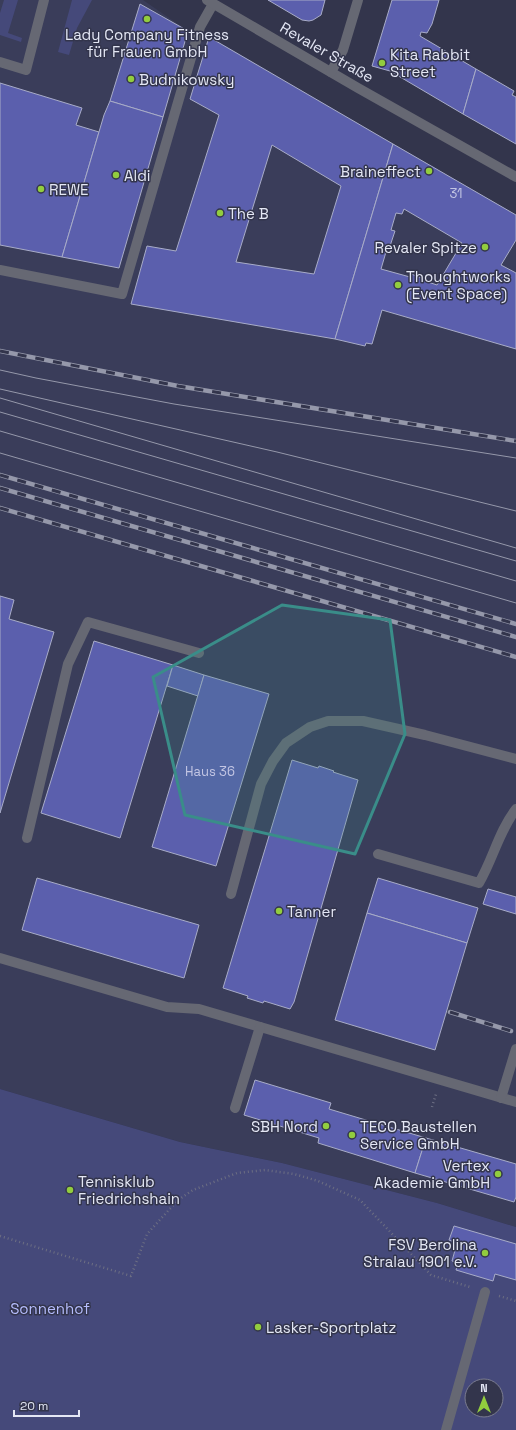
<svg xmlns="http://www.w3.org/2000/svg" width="516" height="1430" font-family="'Space Grotesk',sans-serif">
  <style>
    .built { fill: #3a3d5a }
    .green { fill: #45497a; fill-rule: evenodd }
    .building { fill: #5b5fad; stroke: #a8acc8; fill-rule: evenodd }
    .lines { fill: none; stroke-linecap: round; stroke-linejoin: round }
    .path { stroke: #6d6f83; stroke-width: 2.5; stroke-dasharray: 1 3; stroke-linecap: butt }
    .lane { stroke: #666873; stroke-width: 10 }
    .street { stroke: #666873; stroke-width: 10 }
    .tram { stroke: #9598aa; stroke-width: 1 }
    .rail-casing { stroke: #9598aa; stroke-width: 4.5 }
    .rail { stroke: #33354c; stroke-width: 3; stroke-dasharray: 9; stroke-linecap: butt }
    .marked { fill: #3a8d89; fill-opacity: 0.2; stroke: #3a8d89; stroke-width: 3; stroke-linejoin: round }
    .poi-dot { fill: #92cd3e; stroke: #33354c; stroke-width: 1.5 }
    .labels { text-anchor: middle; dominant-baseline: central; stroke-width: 3; stroke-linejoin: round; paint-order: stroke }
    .number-label { font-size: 13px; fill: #c2c5e3 }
    .poi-label { font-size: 15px; fill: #e4e7f5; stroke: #33354c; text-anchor: start }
    .street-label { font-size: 15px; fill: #e4e7f5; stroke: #33354c }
    .park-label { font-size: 15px; fill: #b6bdfe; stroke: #33354c }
  </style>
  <rect width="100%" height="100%" fill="#33354c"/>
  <!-- built -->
  <path class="built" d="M0 0H143L188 31 207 35 516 215V1227L437 1203 282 1163 180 1142 0 1089Z"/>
  <!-- green -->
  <g class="green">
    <path d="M4 0H18L8 33 22 38 21 42 0 35V13Z"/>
    <path d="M72 0H92L77 28 69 55 58 52Z"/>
    <path d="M0 1089 180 1142 282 1163 437 1203 516 1227V1430H0ZM472 1386H496V1410H472Z"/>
  </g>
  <!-- building -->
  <g class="building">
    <path d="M268 0H325L321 15 313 20 309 21 302 20Z"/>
    <path d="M392 0H439L432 24 427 33 421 32 420 36 476 69 463 114 390 71 372 66Z"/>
    <path d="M140 4 188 31 163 117 110 101Z"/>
    <path d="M209 37 393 144 335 339 131 304 147 246 176 251 219 115 190 99ZM272 145 341 186 314 274 236 262Z"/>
    <path d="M476 69 514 91 512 95 516 97V144L463 114Z"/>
    <path d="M0 83 82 108 76 125 99 132 62 257 0 245Z"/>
    <path d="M110 101 163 117 119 268 62 257 104 115Z"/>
    <path d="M393 144 516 215V240L501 265 516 273V349L382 310 372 344 366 343 365 346 335 339ZM404 209 462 243 437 285 422 280V278L411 274 410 277 381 269 386 252H388L395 231 391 230 396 213 402 214Z"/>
    <path d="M0 596 14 600 9 619 54 632 0 813Z"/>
    <path d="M94 641 173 665 120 838 41 813Z"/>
    <path d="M173 665 204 675 198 696 167 686Z"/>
    <path d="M204 675 269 694 216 866 152 847Z"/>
    <path d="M292 760 318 768 319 766 334 771 333 772 358 780 294 1002 290 1009 264 1001 263 1003 247 998 248 996 223 988Z"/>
    <path d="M37 878 199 925 184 978 22 930Z"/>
    <path d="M378 878 478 908 467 943 367 913Z"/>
    <path d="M488 889 516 897V914L483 904Z"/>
    <path d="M367 913 467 943 435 1050 335 1020Z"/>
    <path d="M255 1080 331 1103 329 1109 426 1138 415 1173 318 1143 319 1138 244 1115Z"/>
    <path d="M426 1138 516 1164V1197L514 1202 415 1173Z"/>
    <path d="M454 1226 516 1244V1280L495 1274 493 1281 456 1270 458 1263 452 1261 457 1243 449 1240Z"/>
  </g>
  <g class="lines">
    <!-- path -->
    <g class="path">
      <path d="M432 1107 436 1094"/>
      <path d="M0 1236 131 1276 147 1234 178 1200 193 1190 237 1173 265 1170 294 1174 318 1181 360 1200 431 1275 470 1287"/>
      <path d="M499 1296 516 1301"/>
    </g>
    <!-- lane -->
    <g class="lane">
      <path d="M0 62 26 70 44 0"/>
      <path d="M0 270 122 294 200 27 213 4"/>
      <path d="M27 838 68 664 88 622 199 653"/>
      <path d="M378 854 479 883C493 859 499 831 516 809"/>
      <path d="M231 894 261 784 273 761 286 743 310 727 328 721H363L425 735 516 759"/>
      <path d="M0 958 167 1007 199 1009 516 1102"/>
      <path d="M501 1098 516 1049"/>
      <path d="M235 1108 260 1027"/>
      <path d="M446 1430 485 1292"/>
    </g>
    <!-- street -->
    <g class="street">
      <path d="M207 0 358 88 516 177"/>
      <path d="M331 72 343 50 358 0"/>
    </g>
    <!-- tram -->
    <g class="tram">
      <path d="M0 370 36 378 174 404 516 458"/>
      <path d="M0 389 277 452 516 511"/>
      <path d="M0 398 516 548"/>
      <path d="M0 412 516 561"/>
      <path d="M0 431 516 581"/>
      <path d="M0 453 516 603"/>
    </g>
    <defs>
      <g id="rail">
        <path d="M0 351 178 386 516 441"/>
        <path d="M0 475 516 624"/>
        <path d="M0 488 516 637"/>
        <path d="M0 508 516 657"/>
        <path d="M450 1012 511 1031"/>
      </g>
    </defs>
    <!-- rail casing -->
    <use href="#rail" class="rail-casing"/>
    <!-- rail -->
    <use href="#rail" class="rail"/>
  </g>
  <!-- marked area -->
  <path class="marked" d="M282 605 390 620 405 734 355 854 185 815 153 677Z"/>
  <!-- markers -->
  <g class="poi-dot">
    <circle cx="147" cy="19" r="4"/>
    <circle cx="382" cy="63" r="4"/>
    <circle cx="131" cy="79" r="4"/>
    <circle cx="429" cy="171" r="4"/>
    <circle cx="116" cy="175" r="4"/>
    <circle cx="41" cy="189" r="4"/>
    <circle cx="220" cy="213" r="4"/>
    <circle cx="485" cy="247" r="4"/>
    <circle cx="398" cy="285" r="4"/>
    <circle cx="279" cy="911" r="4"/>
    <circle cx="326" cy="1126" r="4"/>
    <circle cx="352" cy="1135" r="4"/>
    <circle cx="498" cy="1174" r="4"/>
    <circle cx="70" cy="1190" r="4"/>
    <circle cx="485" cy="1253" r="4"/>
    <circle cx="258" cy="1327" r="4"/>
  </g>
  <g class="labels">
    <!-- number labels -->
    <g class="number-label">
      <text x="456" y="193">31</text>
      <text x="210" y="771">Haus 36</text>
    </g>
    <!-- poi labels -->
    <g class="poi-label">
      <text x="147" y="34" text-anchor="middle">Lady Company Fitness<tspan x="147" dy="17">für Frauen GmbH</tspan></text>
      <text x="390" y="54">Kita Rabbit<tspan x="390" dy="17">Street</tspan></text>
      <text x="139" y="79">Budnikowsky</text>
      <text x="421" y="171" text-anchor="end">Braineffect</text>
      <text x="124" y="175">Aldi</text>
      <text x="49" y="189">REWE</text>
      <text x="228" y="213">The B</text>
      <text x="477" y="247" text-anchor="end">Revaler Spitze</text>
      <text x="406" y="276">Thoughtworks<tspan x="406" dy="17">(Event Space)</tspan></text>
      <text x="287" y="911">Tanner</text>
      <text x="318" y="1126" text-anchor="end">SBH Nord</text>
      <text x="360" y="1126">TECO Baustellen<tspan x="360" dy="17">Service GmbH</tspan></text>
      <text x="490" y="1165" text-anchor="end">Vertex<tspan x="490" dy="17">Akademie GmbH</tspan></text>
      <text x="78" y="1181">Tennisklub<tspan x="78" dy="17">Friedrichshain</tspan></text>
      <text x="477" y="1244" text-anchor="end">FSV Berolina<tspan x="477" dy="17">Stralau 1901 e.V.</tspan></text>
      <text x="266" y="1327">Lasker-Sportplatz</text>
    </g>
    <!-- street labels -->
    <g class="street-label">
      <text transform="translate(327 52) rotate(30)">Revaler Straße</text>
    </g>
    <!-- park labels -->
    <g class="park-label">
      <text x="50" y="1308">Sonnenhof</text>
    </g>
  </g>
  <!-- north arrow -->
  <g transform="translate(484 1398)"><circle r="19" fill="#33354c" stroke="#7a7c90"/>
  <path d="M0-3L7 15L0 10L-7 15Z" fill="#92cd3e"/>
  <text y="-6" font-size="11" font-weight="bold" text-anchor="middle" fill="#e4e7f5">N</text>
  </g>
  <!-- scale -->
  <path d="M14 1410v6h65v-6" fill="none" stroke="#e4e7f5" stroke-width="2"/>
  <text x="20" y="1410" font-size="12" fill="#e4e7f5" stroke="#33354c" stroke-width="3" paint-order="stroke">20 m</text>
</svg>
